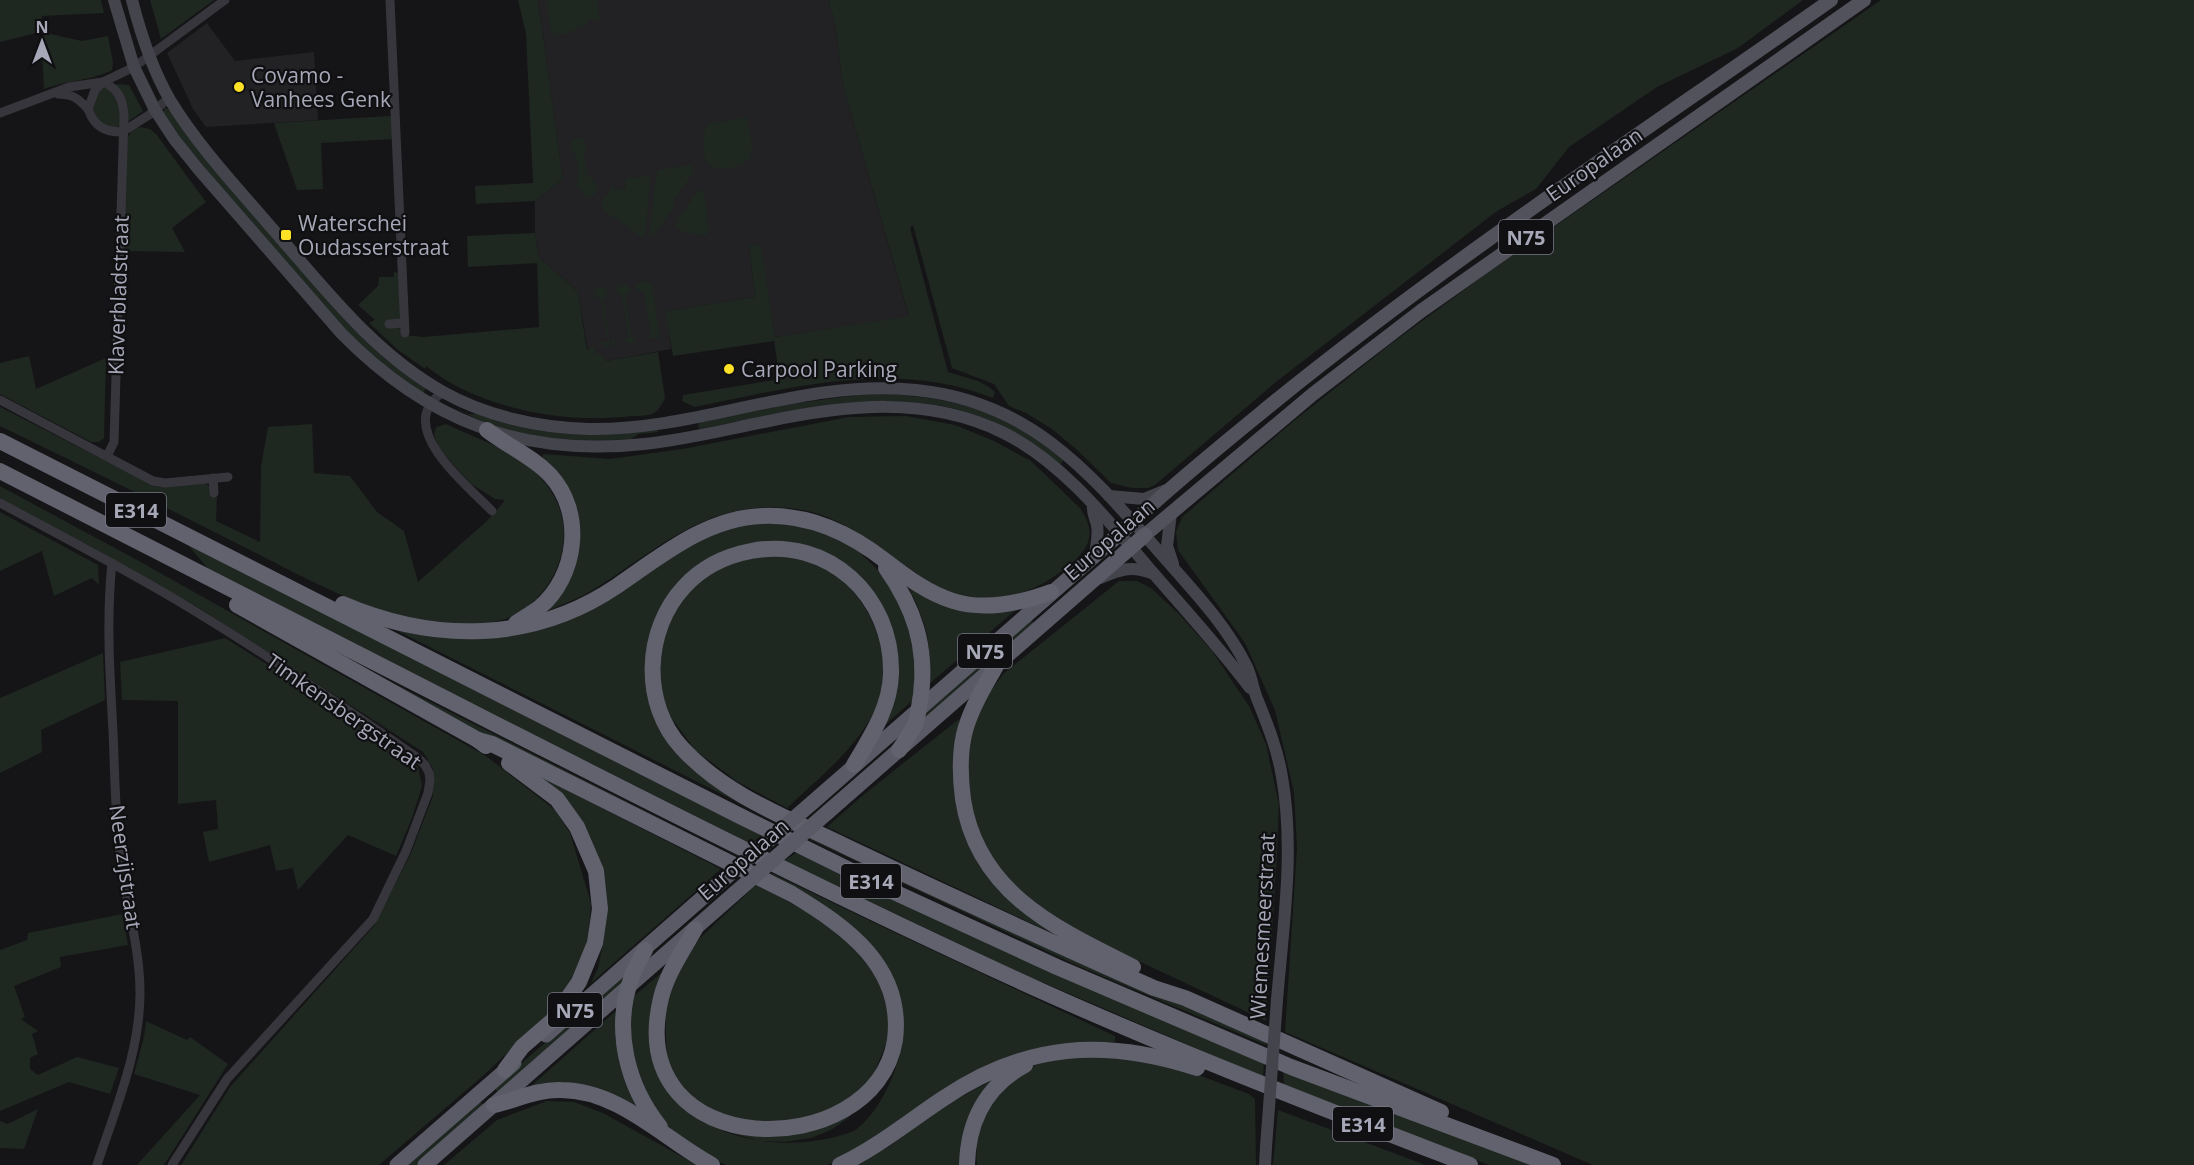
<svg xmlns="http://www.w3.org/2000/svg" width="2194" height="1165" font-family="'Open Sans',sans-serif">
  <style>
    .built { fill: #222124 }
    .green { fill: #1f2721 }
    .lines { fill: none; stroke-linecap: round; stroke-linejoin: round }
    .minor { stroke: #36363c; stroke-width: 9 }
    .secondary { stroke: #44444d; stroke-width: 12 }
    .primary { stroke: #51525c; stroke-width: 14 }
    .trunk { stroke: #595a65; stroke-width: 15 }
    .motorway { stroke: #61626e; stroke-width: 16 }
    .secondary-bridge { stroke: #44444d; stroke-width: 12 }
    .trunk-bridge { stroke: #595a65; stroke-width: 15 }
    .poi-dot { fill: #ffe125; stroke: #101012; stroke-width: 2 }
    .labels { text-anchor: middle; dominant-baseline: central; stroke-width: 4.5; stroke-linejoin: round; paint-order: stroke }
    .shield { fill: #101012; stroke: #797a86; stroke-width: 1.5 }
    .shield-label { font-size: 20px; font-weight: bold; fill: #a6a8b8 }
    .poi-label { font-size: 21px; fill: #a6a8b8; stroke: #101012; text-anchor: start }
    .street-label { font-size: 21px; fill: #a6a8b8; stroke: #101012 }
  </style>
  <rect width="100%" height="100%" fill="#151517"/>
  <!-- built -->
  <g class="built">
    <path d="M538 0H828L835 23 843 86 909 317 775 337 760 244 749 246 755 297 666 311 671 349 606 361 588 351 578 292 539 257 535 233V201L563 179Z"/>
    <path d="M207 23 235 61 314 52 318 120 206 127 193 109 167 53Z"/>
  </g>
  <!-- green -->
  <g class="green">
    <path d="M0 0H101L104 13 42 16 41 32 82 41 108 36 113 63 112 70C94 80 65 81 44 89L41 32 0 42Z"/>
    <path d="M150 0H214L161 39Z"/>
    <path d="M518 0H538L563 179 535 201 476 204 475 186 533 183 526 34Z"/>
    <path d="M546 0H597L600 21 588 20V25C576 28 569 35 556 36L551 31Z"/>
    <path d="M828 0H1803L1738 48 1657 87 1569 147 1536 189 1497 211 1276 382 1155 485 1148 488H1132L1111 483 1076 449 1052 429 1026 413 1009 406 994 384 952 368 913 225 910 228 948 372 978 381 989 387 995 392 993 398C896 359 794 387 695 407L682 401 683 395 780 379 774 341 673 356 665 311 755 297 749 245 761 244 775 337 909 316 843 86 835 23Z"/>
    <path d="M1881 0H2194V1165H1593L1285 1032 1297 848 1294 793 1275 710 1245 643 1178 550 1176 532 1182 517 1295 420 1392 343 1486 274Z"/>
    <path d="M117 84 129 85 143 111 129 121H126L115 86Z"/>
    <path d="M103 88C120 88 120 112 120 125 114 131 105 125 98 123 90 105 88 101 103 88Z"/>
    <path d="M165 108 169 109 206 160 349 324 388 361 425 388 424 393H421L363 350 260 235 179 136 163 112Z"/>
    <path d="M391 116 393 139 321 143 323 189 297 190 274 123Z"/>
    <path d="M747 117C749 128 754 144 751 155 748 167 720 173 709 165 704 161 704 153 704 147 703 138 703 133 707 124Z"/>
    <path d="M140 127 150 129 156 134 206 202 172 228 185 252 124 251 126 140 132 130Z"/>
    <path d="M583 137 585 140 587 150 584 151C585 158 585 169 589 175 592 182 602 184 595 194L591 197 584 196 576 185C581 175 578 155 570 148L571 140Z"/>
    <path d="M694 164 693 173 674 200 675 206 656 233 649 237 657 170Z"/>
    <path d="M651 175 645 237H641L603 210 601 204 612 186H614L615 189 626 188 625 179Z"/>
    <path d="M699 189 704 192 709 229 707 234 703 236 681 231 676 227 677 220Z"/>
    <path d="M535 233 539 257 578 292 587 350 594 346 596 354H601L606 361 658 352 665 398C663 403 659 410 654 413 648 416 639 416 632 416 589 421 545 417 504 405 476 397 448 384 426 366L425 369 397 349 369 323 375 320 358 305 378 286 379 277H394V272L399 273 400 318 397 327 401 330 402 335 423 337 539 327 537 263 468 267 467 236Z"/>
    <path d="M646 280 652 284 660 338 647 339 644 333 651 336 644 293 636 289V284Z"/>
    <path d="M625 284 631 290 625 296 632 339 638 334 636 341 629 344 624 341 622 337 629 339 622 296 615 292 618 285Z"/>
    <path d="M600 287H604L609 293 603 299 610 343 615 339 616 342 614 345 605 347 600 343V341L608 343 601 299 593 296 596 288Z"/>
    <path d="M29 356 36 389 106 358 104 438 99 442H91L0 394V363Z"/>
    <path d="M865 394C919 394 971 401 1018 427 1034 436 1049 448 1064 459L1060 465C1041 450 1022 435 1000 425 905 379 798 410 700 429L698 426 699 422 791 404Z"/>
    <path d="M450 406 468 414H481L539 430 571 434 656 429 659 432 639 434 629 440 568 441 519 433 490 425Z"/>
    <path d="M0 407 157 487 205 482 217 494 216 521 260 542 261 467 268 427 312 424 314 473 350 476 377 512 404 531 418 582 489 519 505 500 495 499 471 484 440 450 434 435 436 427 446 424C479 440 523 453 546 484 582 529 560 594 510 617 486 627 454 625 429 622 367 614 296 573 240 545 160 504 80 465 0 426Z"/>
    <path d="M906 416 955 425 994 441 1031 461 1080 508C1094 529 1093 543 1075 560 1045 588 1009 603 968 597 961 596 952 596 946 593 934 589 922 577 912 570 858 533 826 502 756 508 692 513 644 559 591 591 576 600 558 606 542 613L577 541 543 461 542 456 544 454 610 459 682 449 849 417Z"/>
    <path d="M0 486 137 560 486 756 555 810 570 833 591 903 588 946 567 991 545 1017 484 1075 379 1165H181L230 1087 373 927 411 853 433 796V769L423 752 199 608 86 544 0 500Z"/>
    <path d="M0 512 98 565 99 585 92 578 54 596 42 551 0 571Z"/>
    <path d="M740 523 802 524 854 547 875 567 899 595 918 653 913 700 883 727 893 635 823 552 798 543 772 542 724 551 656 621 655 718 777 822 388 626 525 632 674 552Z"/>
    <path d="M187 544 761 835 751 844 211 572Z"/>
    <path d="M759 556C780 556 803 558 822 567 870 591 901 664 874 713 852 752 819 778 787 808L738 782 696 751 670 716 661 693 660 642 679 599 713 570Z"/>
    <path d="M1119 581H1137L1151 588 1180 615 1212 651 1249 706 1266 744 1279 804 1277 855 1266 1021 1111 948 1039 909 996 869 974 827 966 772 972 730 987 696 1004 673Z"/>
    <path d="M907 584C950 611 966 618 1018 608L929 684C932 642 926 622 907 584Z"/>
    <path d="M1030 618 1035 625 925 721 927 709Z"/>
    <path d="M225 638 300 685 418 767 422 786 412 818 396 856 348 835 298 890 293 868 276 871 270 845 209 862 203 832 218 829 216 800 178 804V701L122 700 120 662Z"/>
    <path d="M103 653 105 700 41 730 42 752 0 773V698Z"/>
    <path d="M395 684 736 857 520 754 396 686Z"/>
    <path d="M959 719 955 777 971 848 1073 943 827 827 862 796Z"/>
    <path d="M543 778 721 869 591 983 598 968 603 944 604 880Z"/>
    <path d="M813 835 1266 1040V1045L1076 965 809 839Z"/>
    <path d="M797 852 1264 1063 1263 1077 1012 969 784 861Z"/>
    <path d="M771 873 866 919 1115 1036V1042L1051 1047 840 1161 827 1165H726L701 1154 666 1128 639 1089 628 1024 634 996 666 969C661 982 654 997 652 1012 637 1125 763 1165 854 1131 874 1117 888 1090 896 1067 908 1033 905 998 887 967L767 877Z"/>
    <path d="M757 884 830 925 849 942 877 976 889 1016V1036L863 1101 847 1119 831 1130 811 1138 784 1142 759 1141 722 1130 695 1108 667 1064 665 1006 684 960 700 938Z"/>
    <path d="M122 914 128 945 60 957 61 967 14 986 25 1017 21 1019 38 1031 32 1034 38 1054 30 1058V1069L38 1075 77 1057 119 1068 110 1094 69 1082 0 1111V950L27 940 28 933Z"/>
    <path d="M623 975 622 985 498 1093 494 1087Z"/>
    <path d="M617 1010 615 1039 636 1105 630 1106 530 1087Z"/>
    <path d="M146 1021 187 1040 190 1037 228 1064 164 1165H137L200 1095 134 1074 144 1037Z"/>
    <path d="M1128 1056 1188 1071 1249 1094 1255 1099 1256 1165H977C972 1127 1000 1078 1036 1065 1065 1055 1098 1057 1128 1056Z"/>
    <path d="M1283 1069 1536 1165H1489L1284 1089Z"/>
    <path d="M991 1081 960 1165H856L890 1146 938 1109Z"/>
    <path d="M479 1101 485 1106 417 1165H406Z"/>
    <path d="M547 1101 574 1102 603 1113 697 1165H444L497 1120Z"/>
    <path d="M38 1109 24 1149 0 1148V1121L8 1124Z"/>
    <path d="M1278 1110 1426 1165H1273Z"/>
  </g>
  <g class="lines">
    <!-- minor -->
    <g class="minor">
      <path d="M390 0 405 333"/>
      <path d="M103 82C119 89 123 100 124 116L114 442 107 456"/>
      <path d="M103 82 95 90 88 109C94 126 104 132 122 132"/>
      <path d="M58 94C72 94 78 98 88 109"/>
      <path d="M0 113 69 87 103 82 134 67 225 0"/>
      <path d="M122 132 149 115 169 98"/>
      <path d="M389 324 404 323"/>
      <path d="M442 392C438 396 433 400 430 405 408 439 471 489 492 511"/>
      <path d="M0 400 153 481 165 483 228 477"/>
      <path d="M213 478 214 493"/>
      <path d="M0 503C63 537 127 570 188 607 267 655 343 706 418 758L425 765 429 773 430 780 428 793 406 851 373 919 227 1079 172 1165"/>
      <path d="M97 1165C115 1110 140 1052 140 993 140 949 127 907 121 863 115 820 115 775 113 731 110 676 106 619 112 563"/>
    </g>
    <!-- secondary -->
    <g class="secondary">
      <path d="M114 0 134 67 155 110 174 139 199 170 341 333C427 421 521 457 644 444 684 440 724 430 764 422 845 405 927 395 1004 433 1064 463 1111 524 1154 574 1187 612 1220 648 1250 688"/>
      <path d="M132 0C141 35 152 69 170 100 198 146 235 185 270 226 323 286 372 352 443 392 486 416 539 428 589 429 699 431 804 378 916 390 1027 401 1086 468 1155 547 1187 584 1225 622 1247 667 1252 678 1253 690 1258 701 1268 726 1278 751 1282 777 1295 850 1283 927 1277 1000"/>
      <path d="M1109 496 1144 499 1166 490"/>
      <path d="M1093 505C1092 513 1095 517 1097 525 1099 535 1096 545 1095 556"/>
      <path d="M1171 513 1167 546 1173 564"/>
      <path d="M1100 578C1121 569 1132 565 1154 574"/>
      <path d="M1265 1165 1266 1147"/>
    </g>
    <!-- primary -->
    <g class="primary">
      <path d="M1133 522C1179 479 1229 439 1278 399 1455 256 1645 131 1831 0"/>
      <path d="M1145 535 1313 394 1421 311 1864 0"/>
    </g>
    <!-- trunk -->
    <g class="trunk">
      <path d="M813 802 1133 522"/>
      <path d="M829 811 1145 535"/>
      <path d="M546 1035 717 885"/>
      <path d="M397 1165 514 1063"/>
      <path d="M425 1165 734 894"/>
    </g>
    <!-- motorway -->
    <g class="motorway">
      <path d="M487 430C507 446 532 456 550 475 585 513 577 576 539 608 532 613 524 618 516 623"/>
      <path d="M0 441 740 816 894 892 1057 967 1291 1067 1553 1165"/>
      <path d="M0 471C173 559 345 647 517 735 692 824 867 912 1046 993 1185 1055 1327 1110 1470 1165"/>
      <path d="M886 568C914 608 927 646 921 695 919 704 919 713 916 722 912 732 905 741 899 750"/>
      <path d="M343 604C434 643 533 643 617 586 661 556 706 518 762 516 810 514 850 533 887 562 908 578 928 593 953 601 985 611 1021 603 1051 592"/>
      <path d="M237 605 478 740 486 746"/>
      <path d="M996 666C985 685 973 705 966 727 959 750 960 776 963 799 977 893 1057 929 1133 967"/>
      <path d="M478 740 492 744 792 894C847 927 904 967 895 1040 875 1165 621 1165 661 998 667 973 683 951 695 929"/>
      <path d="M854 765C871 736 890 708 891 674 893 596 828 536 751 551 725 556 702 567 684 587 644 630 641 704 682 748 726 796 790 819 847 847 948 895 1051 942 1154 988L1185 998 1441 1112"/>
      <path d="M645 950C640 959 634 969 631 979 613 1030 627 1086 660 1127"/>
      <path d="M505 1070 522 1047 552 1021 579 982 595 943 600 909 596 871 577 827 557 799 509 763"/>
      <path d="M494 1105C516 1100 538 1089 561 1090 619 1090 664 1139 712 1165"/>
      <path d="M840 1165C878 1147 909 1121 944 1098 1026 1043 1104 1038 1197 1068"/>
      <path d="M967 1165C968 1122 986 1086 1025 1065"/>
    </g>
    <!-- secondary-bridge -->
    <path class="secondary-bridge" d="M1266 1147 1277 1000"/>
    <!-- trunk-bridge -->
    <g class="trunk-bridge">
      <path d="M717 885 813 802"/>
      <path d="M734 894 829 811"/>
    </g>
  </g>
  <!-- markers -->
  <g class="poi-dot">
    <circle cx="239" cy="87" r="6"/>
    <rect x="280" y="229" width="12" height="12" rx="3"/>
    <circle cx="729" cy="369" r="6"/>
  </g>
  <g class="labels">
    <!-- shield labels -->
    <g class="shield">
      <rect x="1499" y="220" width="54" height="34" rx="4.5"/>
      <rect x="106" y="493" width="60" height="34" rx="4.5"/>
      <rect x="958" y="634" width="54" height="34" rx="4.5"/>
      <rect x="841" y="864" width="60" height="34" rx="4.5"/>
      <rect x="548" y="993" width="54" height="34" rx="4.5"/>
      <rect x="1333" y="1107" width="60" height="34" rx="4.5"/>
    </g>
    <g class="shield-label">
      <text x="1526" y="237">N75</text>
      <text x="136" y="510">E314</text>
      <text x="985" y="651">N75</text>
      <text x="871" y="881">E314</text>
      <text x="575" y="1010">N75</text>
      <text x="1363" y="1124">E314</text>
    </g>
    <!-- poi labels -->
    <g class="poi-label">
      <text x="251" y="75">Covamo -<tspan x="251" dy="24">Vanhees Genk</tspan></text>
      <text x="298" y="223">Waterschei<tspan x="298" dy="24">Oudasserstraat</tspan></text>
      <text x="741" y="369">Carpool Parking</text>
    </g>
    <!-- street labels -->
    <g class="street-label">
      <text transform="translate(1594 164) rotate(-35)">Europalaan</text>
      <text transform="translate(118 295) rotate(-88)">Klaverbladstraat</text>
      <text transform="translate(1109 539) rotate(-41)">Europalaan</text>
      <text transform="translate(344 711) rotate(35)">Timkensbergstraat</text>
      <text transform="translate(743 859) rotate(-41)">Europalaan</text>
      <text transform="translate(126 867) rotate(82)">Neerzijstraat</text>
      <text transform="translate(1262 926) rotate(-87)">Wiemesmeerstraat</text>
    </g>
  </g>
  <!-- north arrow -->
  <g transform="translate(42 42)" stroke="#101012" stroke-width="4.5" paint-order="stroke">
  <path d="M0-4.5L10 22L0 15L-10 22Z" fill="#a6a8b8"/>
  <text y="-9" font-size="16" font-weight="bold" text-anchor="middle" fill="#a6a8b8">N</text>
  </g>
</svg>
